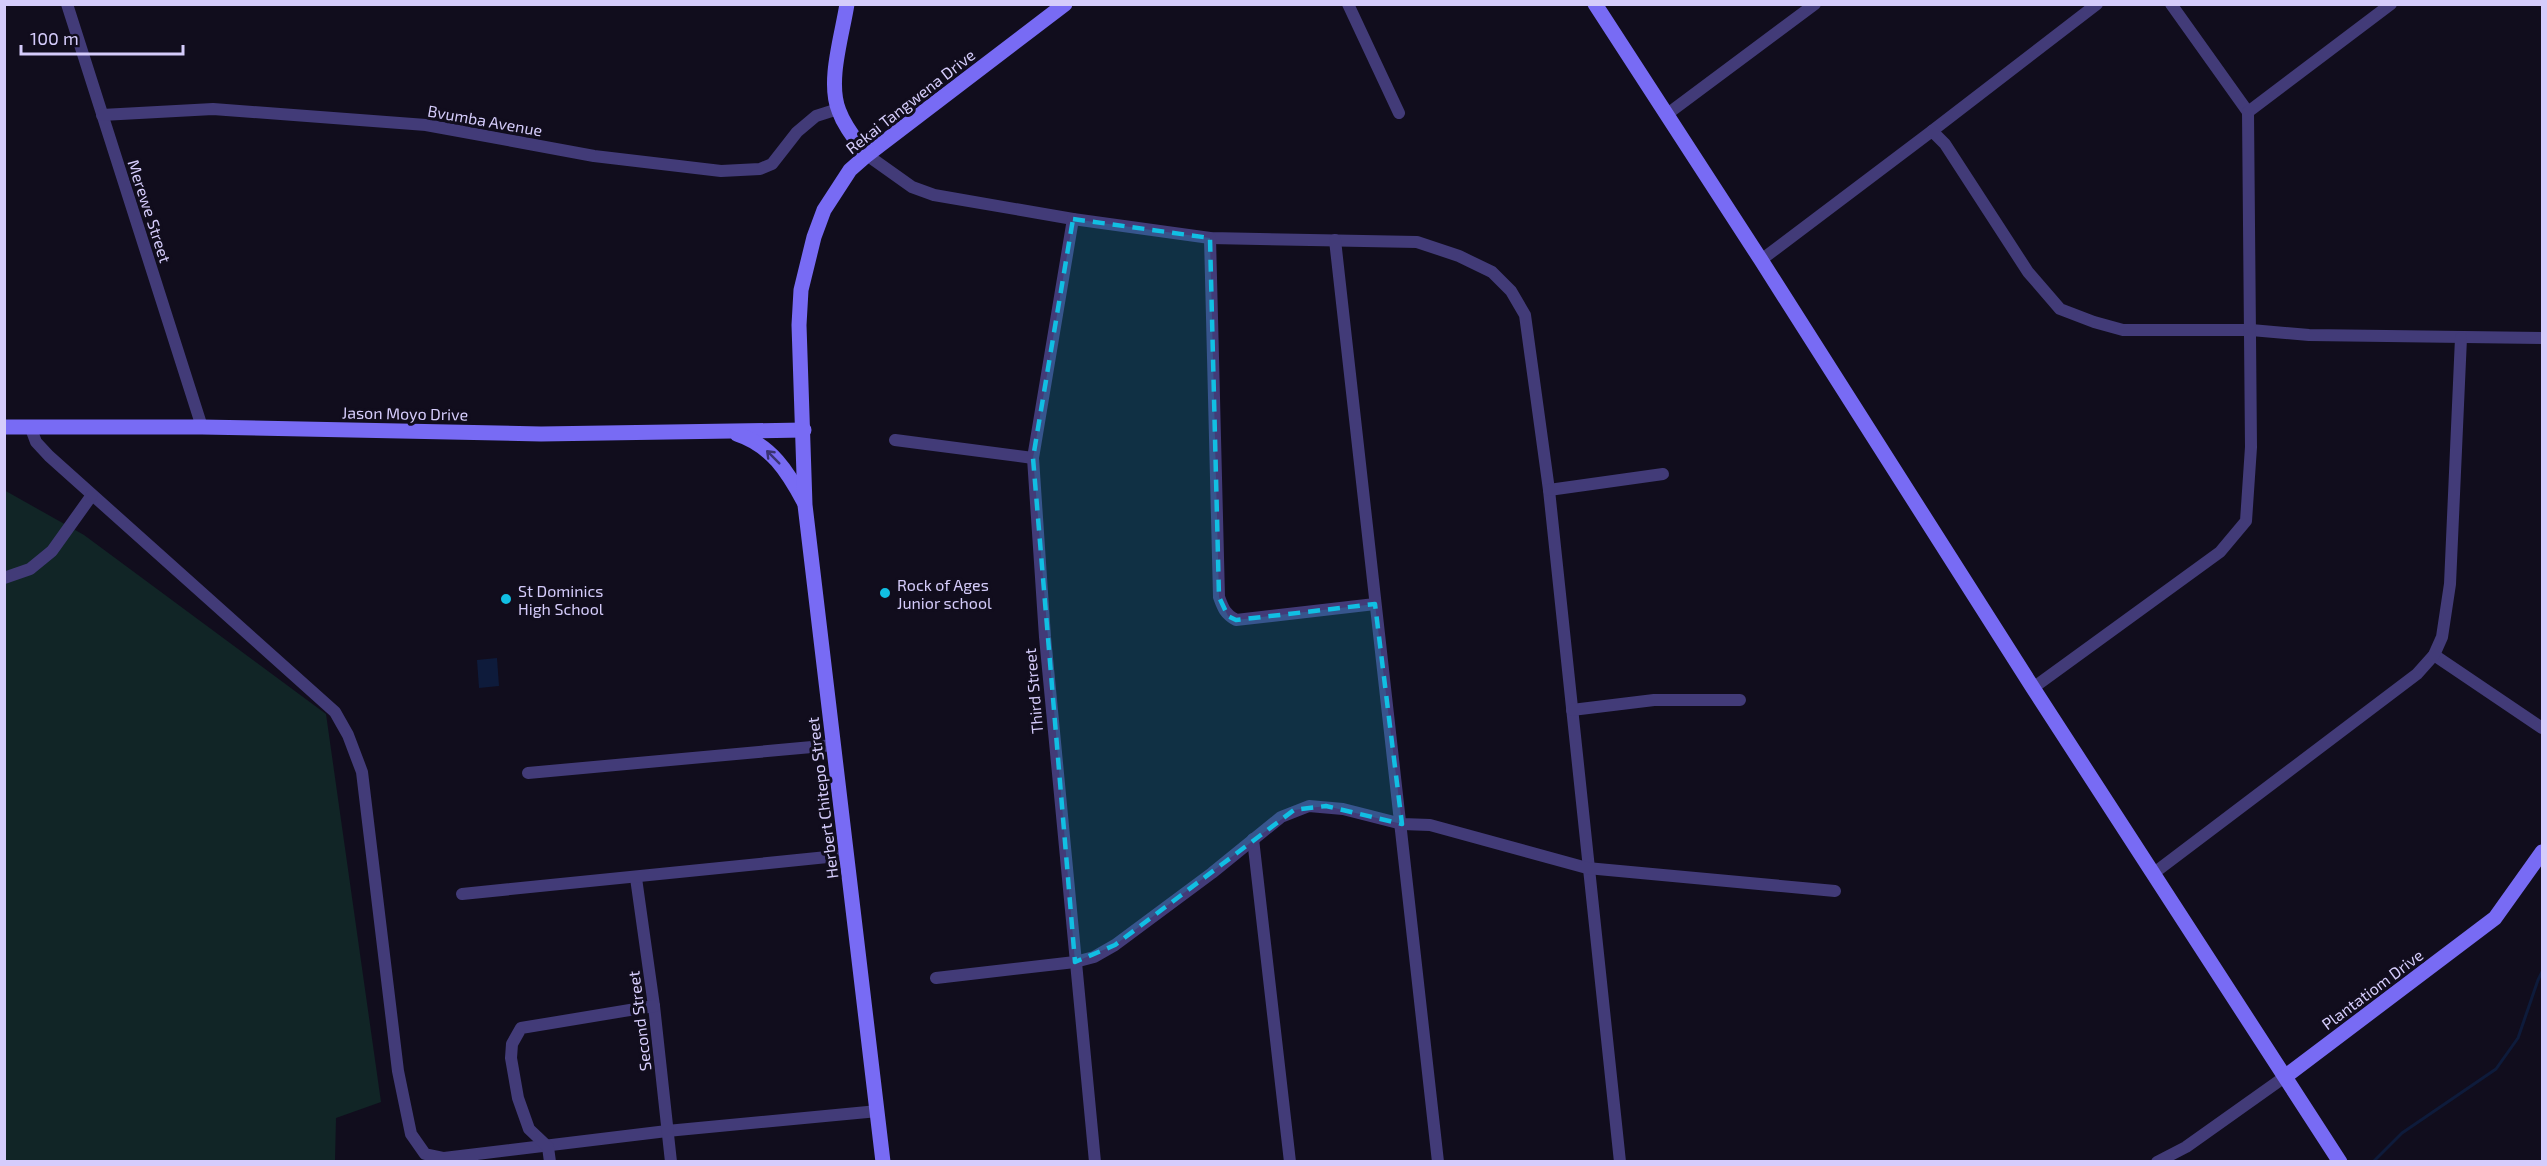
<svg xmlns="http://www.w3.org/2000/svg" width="2547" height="1166" font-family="'Exo 2',sans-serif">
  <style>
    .green { fill: #112526 }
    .water { fill: #0e1b3b }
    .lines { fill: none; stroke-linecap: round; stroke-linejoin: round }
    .stream { stroke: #0e1b3b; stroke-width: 3 }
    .street { stroke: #423b78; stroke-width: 12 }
    .secondary { stroke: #786bf4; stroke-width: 15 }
    .oneway { stroke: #3a3373 }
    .marked { fill: #11bfe3; fill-opacity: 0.2; stroke: #11bfe3; stroke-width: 4.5; stroke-dasharray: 12 8; stroke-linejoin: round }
    .poi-dot { fill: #11bfe3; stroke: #110d1d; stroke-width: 2 }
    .labels { text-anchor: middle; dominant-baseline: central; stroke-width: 6; stroke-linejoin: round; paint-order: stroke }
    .street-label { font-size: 16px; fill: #d5ccfb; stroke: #110d1d }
    .poi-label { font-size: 16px; fill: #d5ccfb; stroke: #110d1d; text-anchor: start }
  </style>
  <rect width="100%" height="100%" fill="#110d1d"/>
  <!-- green -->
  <path class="green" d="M4 490 84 535 326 714 381 1102 336 1118 335 1161H5Z"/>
  <!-- water -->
  <path class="water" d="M497 658 499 686 479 688 477 660Z"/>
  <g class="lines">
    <!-- stream -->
    <path class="stream" d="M2373 1162 2402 1133 2496 1069 2518 1038 2538 980 2542 972"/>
    <!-- street -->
    <g class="street">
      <path d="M67 4 202 427"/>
      <path d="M1348 4 1399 113"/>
      <path d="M2171 4 2248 112"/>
      <path d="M102 115 213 109 426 125 594 156 721 171 760 169 772 164 797 132 816 116 838 109"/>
      <path d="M1666 115 1815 4"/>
      <path d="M1932 131 2097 4"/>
      <path d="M867 155 912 187 934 195 1073 219 1210 238 1417 242 1459 256 1492 272 1511 291 1525 315 1549 490 1620 1162"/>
      <path d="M1073 219 1033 458 1045 637 1095 1162"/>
      <path d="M1210 238 1219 597C1223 608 1225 614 1236 620L1375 604"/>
      <path d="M1335 240 1438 1162"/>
      <path d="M1761 260 1932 131 1945 144 2028 272 2060 309 2094 322 2123 330H2251L2309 335 2542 338"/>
      <path d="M30 426 36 442 49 456 335 712 348 735 362 772 398 1071 411 1134 425 1154 444 1158 667 1131 878 1111"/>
      <path d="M895 440 1033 458"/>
      <path d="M1549 490 1663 474"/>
      <path d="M4 578 30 569 52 551 92 495"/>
      <path d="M2434 655 2542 728"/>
      <path d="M2033 688 2220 552 2246 521 2251 447 2248 112 2391 4"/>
      <path d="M1572 710 1654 700H1740"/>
      <path d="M528 773 834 745"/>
      <path d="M1253 839 1290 1162"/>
      <path d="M2154 873 2417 674 2434 655 2442 637 2450 584 2461 338"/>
      <path d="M636 878 654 1006 671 1162"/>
      <path d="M462 894 847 855"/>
      <path d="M936 978 1075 962 1094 957 1115 945 1212 873 1281 817 1309 806 1343 809 1402 824 1430 825 1587 868 1835 891"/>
      <path d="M550 1162 548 1147 529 1129 518 1098 511 1058 512 1044 521 1028 654 1006"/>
      <path d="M2157 1162 2186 1147 2286 1076"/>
    </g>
    <!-- secondary -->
    <g class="secondary">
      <path d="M847 4C842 36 827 82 839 111 845 128 857 141 867 155"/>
      <path d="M1595 4 1761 260 2033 688 2340 1162"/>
      <path d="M4 427H202L541 434 804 430"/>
      <path d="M737 434C771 445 788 472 804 502"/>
      <path d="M2286 1076 2495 918 2542 852"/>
      <path d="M883 1162 805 505 799 325 801 290 814 237 824 210 850 170 867 155 1065 4"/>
    </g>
  </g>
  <!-- one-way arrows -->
  <defs><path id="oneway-shaft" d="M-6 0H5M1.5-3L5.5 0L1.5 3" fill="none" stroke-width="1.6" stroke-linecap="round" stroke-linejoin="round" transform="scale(1.5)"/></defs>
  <use class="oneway" href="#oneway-shaft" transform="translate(773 457) rotate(-135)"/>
  <!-- marked area -->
  <path class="marked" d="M1073 219 1210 238 1219 597 1228 616 1236 620 1375 604 1402 824 1326 806 1294 810 1115 945 1075 962 1033 458Z"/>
  <!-- markers -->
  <g class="poi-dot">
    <circle cx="885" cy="593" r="6"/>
    <circle cx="506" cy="599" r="6"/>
  </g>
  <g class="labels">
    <!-- street labels -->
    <g class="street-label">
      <text transform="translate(910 101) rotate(-38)">Rekai Tangwena Drive</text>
      <text transform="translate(485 120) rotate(10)">Bvumba Avenue</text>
      <text transform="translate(150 211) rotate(72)">Merewe Street</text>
      <text transform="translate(405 413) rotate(1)">Jason Moyo Drive</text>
      <text transform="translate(1033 691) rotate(-95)">Third Street</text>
      <text transform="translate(822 798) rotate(-97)">Herbert Chitepo Street</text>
      <text transform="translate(2372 989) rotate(-37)">Plantatiom Drive</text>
      <text transform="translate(639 1021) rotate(-97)">Second Street</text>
    </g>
    <!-- poi labels -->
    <g class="poi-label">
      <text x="897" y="584">Rock of Ages<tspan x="897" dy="18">Junior school</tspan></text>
      <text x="518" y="590">St Dominics<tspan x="518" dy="18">High School</tspan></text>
    </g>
  </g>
  <!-- border -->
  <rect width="2547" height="1166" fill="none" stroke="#d5ccfb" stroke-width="12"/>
  <!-- scale -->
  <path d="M21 45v9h162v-9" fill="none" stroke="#d5ccfb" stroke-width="3"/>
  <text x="30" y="45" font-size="18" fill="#d5ccfb" stroke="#110d1d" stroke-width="4.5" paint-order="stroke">100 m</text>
</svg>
